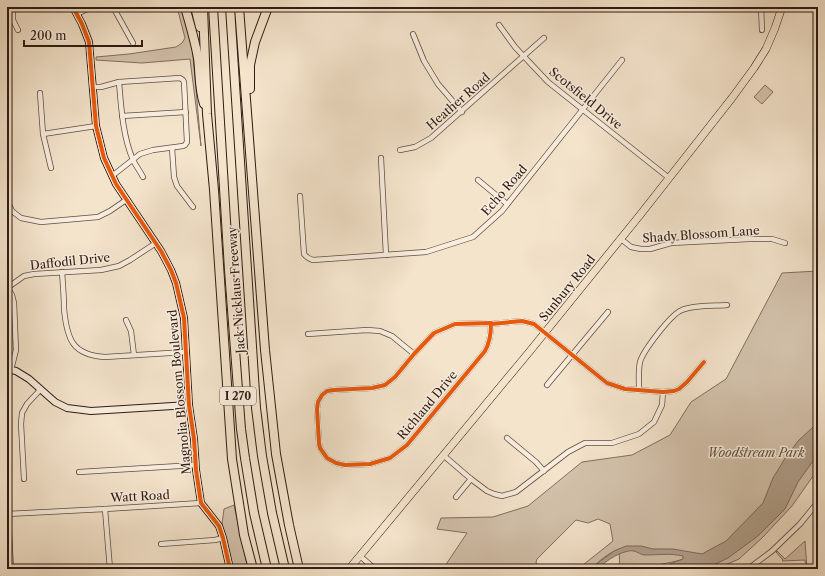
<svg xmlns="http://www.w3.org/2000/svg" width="825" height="576" font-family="'Libre Caslon Text',serif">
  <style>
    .green { fill: #d3c2ac; stroke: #816e5f }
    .water { fill: #b1a08d; stroke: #7d6b5c }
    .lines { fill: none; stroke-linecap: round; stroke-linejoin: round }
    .street-casing { stroke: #604d40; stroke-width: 6 }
    .secondary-casing { stroke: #2f1b12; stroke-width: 8 }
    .primary-casing { stroke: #2f1b12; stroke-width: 8 }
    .highway-casing { stroke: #2f1b12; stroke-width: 10 }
    .street { stroke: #f8edde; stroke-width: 4.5 }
    .secondary { stroke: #f8edde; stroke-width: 6 }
    .primary { stroke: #f4e4cc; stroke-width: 7 }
    .highway { stroke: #f4e4cc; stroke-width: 8 }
    .cycleway-casing { stroke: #f8edde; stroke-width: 6 }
    .cycleway { stroke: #e8590c; stroke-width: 4 }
    .labels { text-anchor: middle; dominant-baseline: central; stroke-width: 3; stroke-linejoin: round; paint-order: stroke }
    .shield { fill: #f8edde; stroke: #6b5a4f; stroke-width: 1 }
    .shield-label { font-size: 11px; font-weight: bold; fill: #2f1b12 }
    .street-label { font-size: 12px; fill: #2f1b12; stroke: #f8edde }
    .park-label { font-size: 12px; font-style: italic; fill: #604d40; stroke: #f8edde }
  </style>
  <rect width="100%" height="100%" fill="#f4e4cc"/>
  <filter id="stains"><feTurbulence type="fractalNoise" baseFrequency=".005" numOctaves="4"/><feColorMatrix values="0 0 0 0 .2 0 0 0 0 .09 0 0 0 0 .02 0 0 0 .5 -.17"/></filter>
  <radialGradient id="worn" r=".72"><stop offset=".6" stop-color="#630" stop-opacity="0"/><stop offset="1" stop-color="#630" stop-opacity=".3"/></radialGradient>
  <!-- green -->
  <g class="green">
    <path d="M177 7H182L192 45 201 146 190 59 142 63 96 60V57L129 54 176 47 182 43 185 38Z"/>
    <path d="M765 85 773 92 762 104 754 97Z"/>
    <path d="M818 271V469L792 506 762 538 739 559 716 569H675L681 560 640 569H620L619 549C609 553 598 561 592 569H578L613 541 610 524 598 519 588 523 576 520 537 559 536 562 538 569H443L467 533 437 529 441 518 493 517 528 506 582 462 632 455 670 435 691 402 726 379 782 273Z"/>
    <path d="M234 505 248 569H233L227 540 222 524 224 509Z"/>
    <path d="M805 541 807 569H806L805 560 782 561 783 560 776 552 777 551 785 559Z"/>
  </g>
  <!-- water -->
  <path class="water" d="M818 424V454L798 482 785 509 758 536 728 558 705 569H656L683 559V556C670 553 658 555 645 555 641 555 638 552 634 551 624 549 604 561 599 569H592L595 565 614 551 626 546H641L653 549H673L702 554 726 541 763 503 773 478 784 460 798 441 812 428Z"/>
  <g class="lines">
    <defs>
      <g id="street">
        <path d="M13 7V20L18 30"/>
        <path d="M113 7 133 43"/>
        <path d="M761 7 762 30"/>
        <path d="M77 14 91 7"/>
        <path d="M499 25 515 47 548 82 669 178"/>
        <path d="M413 34 424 61 438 84 462 112"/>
        <path d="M119 82C121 107 123 137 133 160 136 166 140 171 143 177"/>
        <path d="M93 87H101L119 82 180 78 183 80 184 82 187 142 185 145 183 146 153 150 140 154 112 176"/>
        <path d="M40 93 43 134 51 168"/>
        <path d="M122 116 186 112"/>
        <path d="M43 134 96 126"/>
        <path d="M172 148 174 177 177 186 193 207"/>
        <path d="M400 150 415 147 431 138 544 38"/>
        <path d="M381 158 386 255"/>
        <path d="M478 180 507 204"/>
        <path d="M300 196 304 254C307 258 309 259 313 260L426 252 473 237 502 211 622 60"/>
        <path d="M7 200 12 211 21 218 41 222 98 217 110 211 126 200"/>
        <path d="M621 239 631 247 641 249H650L671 243 749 239H772L785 243"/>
        <path d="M62 272C63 285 64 297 64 309 67 339 72 355 105 357L186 352"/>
        <path d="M7 287 12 295 14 303 16 350 11 370"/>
        <path d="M7 288 24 276 34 274 101 270 119 266 130 260 156 243"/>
        <path d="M126 320 131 331 134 355"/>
        <path d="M491 324C491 334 490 342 485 351L407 445 390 458 370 464 345 465 336 463 327 458 320 448 319 443 317 409 318 402 322 395 327 391 334 390 372 388 385 385 395 377 414 354 434 333 455 324 491 323V324L522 321 534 324 607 383 625 389 663 392 674 391 679 389 687 382 704 362"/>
        <path d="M308 334 367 330 380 331 392 336 414 354"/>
        <path d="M547 385 608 312"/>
        <path d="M639 390C639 381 638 371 640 362 643 351 671 314 682 310 693 305 715 306 727 305"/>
        <path d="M507 438 536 462 544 471"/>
        <path d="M443 455 471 479 487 491 494 494 502 496 516 492 568 452 585 443H612L639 434 654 422 662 405 663 392"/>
        <path d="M79 472 196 465"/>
        <path d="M24 479 21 424 22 413 27 404 40 390"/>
        <path d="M456 497 471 479"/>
        <path d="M105 509 110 569"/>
        <path d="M7 514 105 509 201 503"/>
        <path d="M9 514V532L11 569"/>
        <path d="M161 544 215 540 223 538"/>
        <path d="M360 556 375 569"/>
        <path d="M748 569 772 551 800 524 818 502"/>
      </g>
      <g id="secondary">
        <path d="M73 7 82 24 89 42 96 126 104 158 116 184 161 251 171 270 176 283 184 318 189 405 194 439 196 470 201 503 219 526 223 538 230 569"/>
        <path d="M7 369 16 371 29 379 55 402 67 408 91 411 189 405"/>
      </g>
      <path id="primary" d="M349 569 530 351 640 215 732 98 754 68 766 49 775 28 782 7"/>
      <g id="highway">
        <path d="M185 7C190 24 195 41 198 58 200 74 199 89 204 104"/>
        <path d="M195 7 200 27"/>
        <path d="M203 7 207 114 214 190 232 459 244 535 253 569"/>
        <path d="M213 7 229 270 241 429 245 458 254 513 267 569"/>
        <path d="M230 7 256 408 262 456 272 513 285 569"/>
        <path d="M239 7 265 350 276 454 289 525 299 569"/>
        <path d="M250 89V65L255 42 268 7"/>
      </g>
    </defs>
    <!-- street casing -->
    <use href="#street" class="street-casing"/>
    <!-- secondary casing -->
    <use href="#secondary" class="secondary-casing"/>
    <!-- primary casing -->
    <use href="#primary" class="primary-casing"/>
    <!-- highway casing -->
    <use href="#highway" class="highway-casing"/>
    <!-- street -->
    <use href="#street" class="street"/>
    <!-- secondary -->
    <use href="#secondary" class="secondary"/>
    <!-- primary -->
    <use href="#primary" class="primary"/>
    <!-- highway -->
    <use href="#highway" class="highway"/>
    <defs>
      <g id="cycleway">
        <path d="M73 7 82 24 89 42 96 126 104 158 116 184 161 251 171 270 176 283 184 318 189 405 194 439 196 470 201 503 219 526 223 538 230 569"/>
        <path d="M491 324C491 334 490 342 485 351L407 445 390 458 370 464 345 465 336 463 327 458 320 448 319 443 317 409 318 402 322 395 327 391 334 390 372 388 385 385 395 377 414 354 434 333 455 324 491 323V324L522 321 534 324 607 383 625 389 663 392 674 391 679 389 687 382 704 362"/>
      </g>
    </defs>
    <!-- cycleway casing -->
    <use href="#cycleway" class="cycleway-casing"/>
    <!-- cycleway -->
    <use href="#cycleway" class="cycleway"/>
  </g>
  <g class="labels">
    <!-- shield labels -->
    <rect class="shield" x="220" y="387" width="36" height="18" rx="3"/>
    <g class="shield-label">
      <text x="238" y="396">I 270</text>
    </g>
    <!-- street labels -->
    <g class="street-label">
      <text transform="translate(586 98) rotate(39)">Scotsfield Drive</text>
      <text transform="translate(458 101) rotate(-41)">Heather Road</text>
      <text transform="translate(504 190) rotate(-49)">Echo Road</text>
      <text transform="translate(701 234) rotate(-4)">Shady Blossom Lane</text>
      <text transform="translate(70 261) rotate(-6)">Daffodil Drive</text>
      <text transform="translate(567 288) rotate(-51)">Sunbury Road</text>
      <text transform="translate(236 290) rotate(-94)">Jack Nicklaus Freeway</text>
      <text transform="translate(179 392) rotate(-95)">Magnolia Blossom Boulevard</text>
      <text transform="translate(427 405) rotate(-50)">Richland Drive</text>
      <text transform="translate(140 496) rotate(-3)">Watt Road</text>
    </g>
    <!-- park labels -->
    <g class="park-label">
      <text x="756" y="452">Woodstream Park</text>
    </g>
  </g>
  <!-- margin -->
  <rect width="825" height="576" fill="none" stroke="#f4e4cc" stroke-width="24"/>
  <rect x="8" y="8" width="809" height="560" fill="none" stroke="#2f1b12" stroke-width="2"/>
  <rect x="12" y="12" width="801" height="552" fill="none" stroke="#2f1b12"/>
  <!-- scale -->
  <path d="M24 40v6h118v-6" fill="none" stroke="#2f1b12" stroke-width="2"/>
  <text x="30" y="40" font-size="12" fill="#2f1b12" stroke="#f8edde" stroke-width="3" paint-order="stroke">200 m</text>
  <rect width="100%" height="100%" filter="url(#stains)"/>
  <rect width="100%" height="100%" fill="url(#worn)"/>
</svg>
